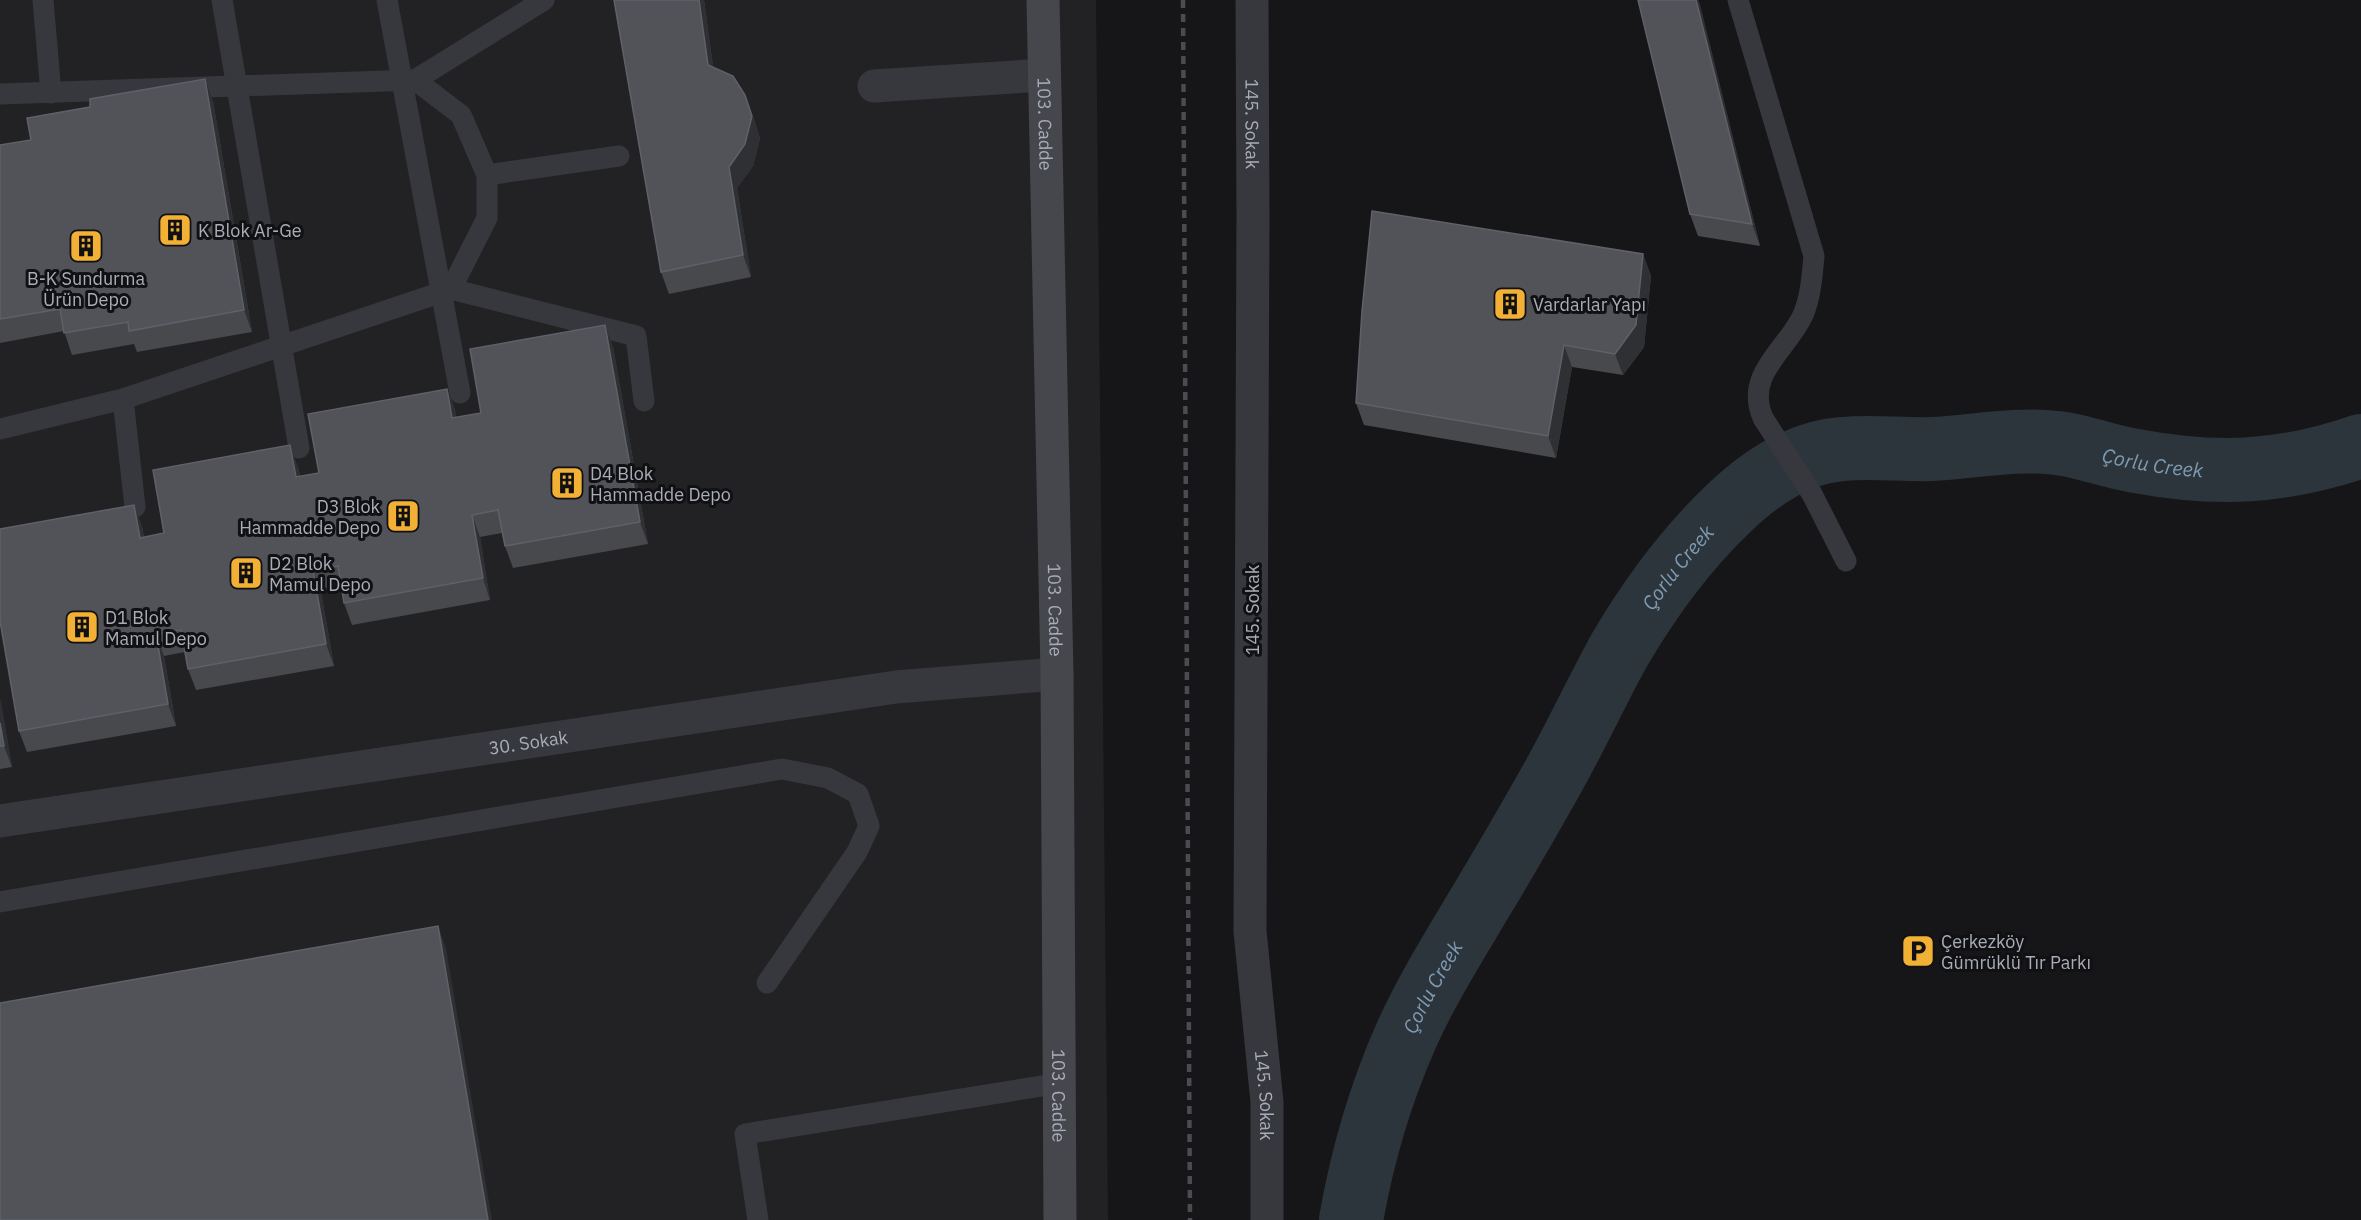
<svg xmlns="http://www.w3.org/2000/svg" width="2361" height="1220" font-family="'IBM Plex Sans',sans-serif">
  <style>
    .built { fill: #222225 }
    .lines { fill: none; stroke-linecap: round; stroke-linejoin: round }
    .river { stroke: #2c353c; stroke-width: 64 }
    .lane { stroke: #37383d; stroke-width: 21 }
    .street { stroke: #37383d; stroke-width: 33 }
    .secondary { stroke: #45474d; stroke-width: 33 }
    .rail { stroke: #4a4c52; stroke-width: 4.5; stroke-dasharray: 8 6; stroke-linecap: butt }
    .wall { fill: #47494d }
    .shaded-wall { fill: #2f3033 }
    .building { fill: #525359; stroke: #5f6168; stroke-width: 1.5 }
    .labels { text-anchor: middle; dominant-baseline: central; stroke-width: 6; stroke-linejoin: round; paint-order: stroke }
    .street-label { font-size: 18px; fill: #a8adb8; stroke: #111113 }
    .poi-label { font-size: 18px; fill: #a8adb8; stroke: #111113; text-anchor: start }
    .water-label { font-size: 20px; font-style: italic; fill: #7f9bb3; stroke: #111113 }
  </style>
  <rect width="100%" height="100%" fill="#161618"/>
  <!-- built -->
  <path class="built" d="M0 0H1096L1108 1220H0Z"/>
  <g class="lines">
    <!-- river -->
    <path class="river" id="s1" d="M1351 1220C1362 1157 1380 1095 1406 1036 1427 989 1455 945 1481 901 1504 863 1526 825 1548 786 1574 741 1595 694 1620 649 1650 598 1685 550 1728 509 1759 479 1798 452 1843 449 1872 446 1902 450 1932 449 1973 447 2015 438 2057 443 2084 446 2109 457 2136 461 2217 476 2283 473 2361 446"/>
    <!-- lane -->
    <g class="lane">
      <path d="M43 0 51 93"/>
      <path d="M222 0 299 448"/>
      <path d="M387 0 460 393"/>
      <path d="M1738 0 1814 256C1812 276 1811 296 1803 315 1787 350 1744 374 1763 418L1812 494 1846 561"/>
      <path d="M415 80 544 0"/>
      <path d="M0 94 415 80 461 115 487 175V218L451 289 123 399 0 429"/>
      <path d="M487 175 619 156"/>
      <path d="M451 289 636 336 644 401"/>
      <path d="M123 399 135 507"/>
      <path d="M0 902 782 769 828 778 858 794 869 826 857 852 767 983"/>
      <path d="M758 1220 745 1134 1060 1083"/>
    </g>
    <!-- street -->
    <g class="street">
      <path id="s2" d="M1252 0 1253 217 1250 931 1267 1102V1220"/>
      <path d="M874 86 1044 75"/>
      <path id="s3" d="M0 821 896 687 1057 674"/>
    </g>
    <!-- secondary -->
    <path class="secondary" id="s4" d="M1043 0 1057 674 1060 1220"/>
    <!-- rail -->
    <path class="rail" d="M1183 0 1190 1220"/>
  </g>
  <!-- wall -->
  <g class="wall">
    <path d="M704 0 713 67 753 117 760 138 753 166 737 188 751 277 669 294 661 272Z"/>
    <path d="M1638 0H1698L1760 246 1698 236 1690 214Z"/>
    <path d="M213 101 252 332 137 352 134 344 72 355 64 331 0 343V145L31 140Z"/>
    <path d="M1643 254 1651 276 1644 347 1623 375 1572 367 1556 458 1364 425 1356 403Z"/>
    <path d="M613 347 648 544 513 568 505 546 502 533 480 537 490 600 352 625 344 603 342 588 321 592 334 666 196 690 188 669 185 652 164 656 176 726 27 752 19 731 134 505 142 527 144 537 164 533 298 467 300 476 319 473 447 389 455 410 456 418 481 413Z"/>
    <path d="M0 700 12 767 0 769Z"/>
  </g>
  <!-- shaded-wall -->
  <g class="shaded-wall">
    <path d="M699 0H704L716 86 708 65Z"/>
    <path d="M1696 0H1698L1700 4 1760 246 1752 224Z"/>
    <path d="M205 79 213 101 252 332 244 310Z"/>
    <path d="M745 95 760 138 753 166 737 188 751 277 743 255 729 167Z"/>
    <path d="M1643 254 1651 276 1644 347 1623 375 1615 354Z"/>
    <path d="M605 325 613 347 648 544 640 522Z"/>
    <path d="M1564 345 1572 367 1556 458 1548 436Z"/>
    <path d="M447 389 455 410 460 440 452 418Z"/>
    <path d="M290 445 298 467 304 499 296 477Z"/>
    <path d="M134 505 142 527 148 560 140 538Z"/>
    <path d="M472 515 480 537 490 600 483 578Z"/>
    <path d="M313 570 321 592 334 666 326 644Z"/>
    <path d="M156 634 164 656 176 726 168 704Z"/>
    <path d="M0 700 1 701 12 767 4 746 0 723Z"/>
    <path d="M438 926 446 948 492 1220H488Z"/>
  </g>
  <!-- building -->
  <g class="building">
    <path d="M614 0H699L708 65 733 76 745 95 752 116 745 144 729 167 743 255 661 272Z"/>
    <path d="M1638 0H1696L1752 224 1690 214Z"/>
    <path d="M205 79 244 310 129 331 128 322 64 333 60 309 0 319V145L31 140 27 118 90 107V99Z"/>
    <path d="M1372 211 1643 254 1636 325 1615 354 1564 345 1548 436 1356 403 1362 311Z"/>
    <path d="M605 325 640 522 505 546 498 510 472 515 483 578 344 603 338 566 313 570 326 644 188 669 181 630 156 634 168 704 19 731 0 621V529L134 505 140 538 164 533 153 470 290 445 296 477 319 473 308 414 447 389 452 418 481 413 470 349Z"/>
    <path d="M0 723 4 746H0Z"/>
    <path d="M438 926 488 1220H0V1003Z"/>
  </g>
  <!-- icons -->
  <defs>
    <symbol id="building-square" viewBox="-11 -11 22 22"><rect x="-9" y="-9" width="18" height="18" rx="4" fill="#f2b134" stroke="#111113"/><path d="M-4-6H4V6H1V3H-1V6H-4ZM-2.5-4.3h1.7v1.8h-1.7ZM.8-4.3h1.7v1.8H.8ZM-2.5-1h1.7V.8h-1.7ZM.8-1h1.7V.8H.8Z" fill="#111"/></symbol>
    <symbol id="parking-square" viewBox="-11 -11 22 22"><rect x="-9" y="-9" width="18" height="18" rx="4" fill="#f2b134" stroke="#111113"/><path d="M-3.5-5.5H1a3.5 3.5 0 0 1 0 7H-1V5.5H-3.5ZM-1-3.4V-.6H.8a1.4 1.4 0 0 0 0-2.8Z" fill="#111"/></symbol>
  </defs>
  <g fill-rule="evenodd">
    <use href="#building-square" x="156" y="211" width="38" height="38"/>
    <use href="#building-square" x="67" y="227" width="38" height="38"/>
    <use href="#building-square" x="1491" y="285" width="38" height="38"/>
    <use href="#building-square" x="548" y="464" width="38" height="38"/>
    <use href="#building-square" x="384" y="497" width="38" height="38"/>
    <use href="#building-square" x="227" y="554" width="38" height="38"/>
    <use href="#building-square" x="63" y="608" width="38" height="38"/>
    <use href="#parking-square" x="1899" y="932" width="38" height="38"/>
  </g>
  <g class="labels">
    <!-- street labels -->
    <g class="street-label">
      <text stroke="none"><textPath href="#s4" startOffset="124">103. Cadde</textPath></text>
      <text stroke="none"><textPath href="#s2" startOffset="124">145. Sokak</textPath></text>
      <text stroke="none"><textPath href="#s4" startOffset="610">103. Cadde</textPath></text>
      <text transform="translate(1252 610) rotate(-90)">145. Sokak</text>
      <text stroke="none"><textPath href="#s3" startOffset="534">30. Sokak</textPath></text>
      <text stroke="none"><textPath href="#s4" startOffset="1096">103. Cadde</textPath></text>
      <text stroke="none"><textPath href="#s2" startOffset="1096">145. Sokak</textPath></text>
    </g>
    <!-- poi labels -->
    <g class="poi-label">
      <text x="198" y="230">K Blok Ar-Ge</text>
      <text x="86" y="278" text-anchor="middle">B-K Sundurma<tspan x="86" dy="21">Ürün Depo</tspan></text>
      <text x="1533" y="304">Vardarlar Yapı</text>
      <text x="590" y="473">D4 Blok<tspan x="590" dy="21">Hammadde Depo</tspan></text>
      <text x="380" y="506" text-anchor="end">D3 Blok<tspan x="380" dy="21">Hammadde Depo</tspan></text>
      <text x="269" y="563">D2 Blok<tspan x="269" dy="21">Mamul Depo</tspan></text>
      <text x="105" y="617">D1 Blok<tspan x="105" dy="21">Mamul Depo</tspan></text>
      <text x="1941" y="941">Çerkezköy<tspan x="1941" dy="21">Gümrüklü Tır Parkı</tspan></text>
    </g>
    <!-- water labels -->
    <g class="water-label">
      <text stroke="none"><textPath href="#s1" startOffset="1257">Çorlu Creek</textPath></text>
      <text stroke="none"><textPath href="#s1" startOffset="735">Çorlu Creek</textPath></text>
      <text stroke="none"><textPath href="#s1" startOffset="248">Çorlu Creek</textPath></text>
    </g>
  </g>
</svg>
